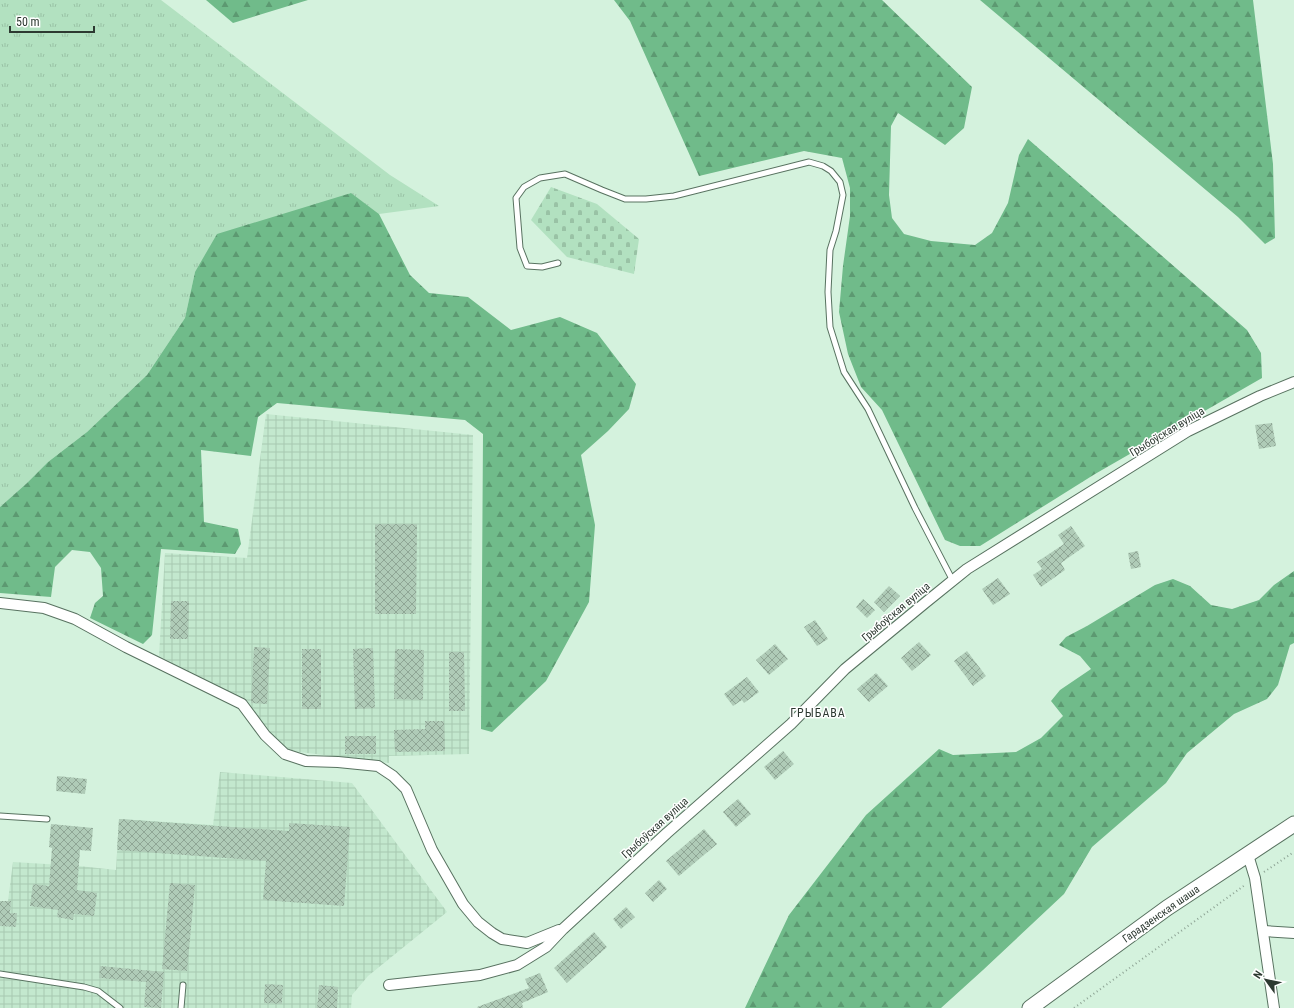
<svg xmlns="http://www.w3.org/2000/svg" width="1294" height="1008" font-family="'Roboto Condensed',sans-serif">
  <style>
    .industrial { fill: url(#industrial-grid) }
    .grass { fill: url(#grass-tufts) }
    .forest { fill: url(#forest-firs) }
    .cemetery { fill: url(#cemetery-stones) }
    .building { fill: url(#building-cross-hatch) }
    .lines { fill: none; stroke-linecap: round; stroke-linejoin: round }
    .lane-casing { stroke: #587260; stroke-width: 7 }
    .street-casing { stroke: #587260; stroke-width: 12 }
    .secondary-casing { stroke: #587260; stroke-width: 17 }
    .path { stroke: #8ea495; stroke-width: 2; stroke-dasharray: 1 3; stroke-linecap: butt }
    .lane { stroke: #fff; stroke-width: 5 }
    .street { stroke: #fff; stroke-width: 10 }
    .secondary { stroke: #fff; stroke-width: 15 }
    .labels { text-anchor: middle; dominant-baseline: central; stroke-width: 3; stroke-linejoin: round; paint-order: stroke }
    .street-label { font-size: 11px; fill: #2d3931; stroke: #fff }
    .neighbourhood-label { font-size: 12px; letter-spacing: 1px; fill: #2d3931; stroke: #fff }
  </style>
  <defs>
    <pattern id="industrial-grid" width="8" height="8" patternUnits="userSpaceOnUse"><rect width="8" height="8" fill="#c3e8ce"/><path d="M0 4h8M4 0v8" fill="none" stroke="#a8c8b1"/></pattern>
    <pattern id="grass-tufts" width="24" height="20" patternUnits="userSpaceOnUse"><rect width="24" height="20" fill="#b2e1c0"/><path d="M3 7l-1-3M5 7V3M7 7l1-3M15 17l-1-3M17 17v-4M19 17l1-3" fill="none" stroke="#99c2a5"/></pattern>
    <pattern id="forest-firs" width="22" height="20" patternUnits="userSpaceOnUse"><rect width="22" height="20" fill="#70bb8a"/><path d="M5 1l3.5 6h-7zM16 11l3.5 6h-7z" fill="#5c9971"/></pattern>
    <pattern id="cemetery-stones" width="16" height="16" patternUnits="userSpaceOnUse"><rect width="16" height="16" fill="#b2e1c0"/><path d="M2 7V4a2 2 0 0 1 4 0v3zM10 15v-3a2 2 0 0 1 4 0v3z" fill="#99c2a5"/></pattern>
    <pattern id="building-cross-hatch" width="8" height="8" patternUnits="userSpaceOnUse"><rect width="8" height="8" fill="#afcbb7"/><path d="M0 0l8 8M0 8l8-8" fill="none" stroke="#8fa695"/></pattern>
  </defs>
  <rect width="100%" height="100%" fill="#d4f2dd"/>
  <!-- industrial -->
  <g class="industrial">
    <path d="M266 414 473 435 469 754 389 756V763L291 751 275 738 244 701 159 656 165 553 247 558Z"/>
    <path d="M220 772 352 783 447 912 368 976 352 995 351 1008H0V901H8L13 862 79 866 116 870 119 819 213 825Z"/>
  </g>
  <!-- grass -->
  <path class="grass" d="M0 0H161L390 175 439 206 379 214 350 193 195 272 185 318 147 375 87 432 48 462 27 483 0 507Z"/>
  <!-- forest -->
  <g class="forest">
    <path d="M206 0H308L233 23Z"/>
    <path d="M614 0H882L972 87 964 128 945 145 898 113 891 126 889 195 892 218 904 234 931 241 975 245 992 233 1008 203 1019 155 1028 139 1247 330 1261 353 1262 378 1095 474 980 546H960L945 540 882 410 861 387 848 354 839 312 843 266 850 216V188L842 158 804 151 699 176 630 21Z"/>
    <path d="M980 0H1253L1273 164 1275 238 1265 244 1238 217Z"/>
    <path d="M351 193 379 214 410 275 429 293 468 297 511 330 560 317 597 333 636 384 629 409 608 431 581 455 595 525 589 602 546 681 492 732 481 729 483 434 465 420 277 403 258 417 251 456 201 450 204 522 238 529 241 544 235 554 161 549 152 635 143 644 90 618 95 603 103 596 101 568 90 552 72 550 55 567 51 597 0 593V507L27 483 48 462 87 432 147 375 185 318 195 272 217 234Z"/>
    <path d="M1294 571V643L1290 645 1278 685 1267 699 1234 714 1187 753 1166 783 1092 847 1064 894 983 970 941 1008H745L789 915 866 815 939 749 953 755 1016 752 1041 738 1063 716 1051 701 1060 690 1091 669 1080 656 1059 645 1066 637 1087 626 1155 585 1173 579 1190 586 1211 605 1232 609 1259 600 1274 585Z"/>
  </g>
  <!-- cemetery -->
  <path class="cemetery" d="M551 187 597 204 639 239 634 274 567 257 531 220Z"/>
  <!-- building -->
  <g class="building">
    <path d="M1272 423 1276 446 1259 449 1255 425Z"/>
    <path d="M375 524H417L416 614H375Z"/>
    <path d="M1071 526 1085 546 1061 563 1065 570 1041 587 1033 575 1042 569 1037 562 1064 544 1058 535Z"/>
    <path d="M1138 551 1141 567 1131 569 1128 553Z"/>
    <path d="M998 578 1010 594 993 605 982 589Z"/>
    <path d="M889 586 900 596 884 612 874 602Z"/>
    <path d="M863 599 875 610 867 618 856 607Z"/>
    <path d="M171 601H189L188 639H170Z"/>
    <path d="M815 620 828 639 817 646 804 627Z"/>
    <path d="M919 642 931 655 912 671 901 658Z"/>
    <path d="M775 644 788 659 769 675 756 660Z"/>
    <path d="M254 647 270 648 267 704 251 703Z"/>
    <path d="M373 648 375 708 355 709 353 649Z"/>
    <rect x="302" y="649" width="19" height="60"/>
    <path d="M395 649 424 650 423 700 394 699Z"/>
    <path d="M967 651 986 676 973 686 954 661Z"/>
    <path d="M449 652H464L465 711H449Z"/>
    <path d="M876 673 888 686 869 702 857 689Z"/>
    <path d="M747 677 759 692 744 703 742 700 733 706 724 694Z"/>
    <path d="M425 721H444L445 751 395 752 394 730 425 729Z"/>
    <rect x="345" y="736" width="31" height="18"/>
    <path d="M783 751 794 764 775 780 764 767Z"/>
    <path d="M57 776 87 779 85 794 56 791Z"/>
    <path d="M738 799 751 814 736 827 723 812Z"/>
    <path d="M119 819 289 831V823L350 827 344 906 263 900 266 861 117 850Z"/>
    <path d="M51 824 93 828 91 851 80 850 77 890 97 893 94 916 74 914 73 920 57 917 58 910 30 906 33 884 49 886 52 848 49 847Z"/>
    <path d="M704 829 717 844 679 876 666 861Z"/>
    <path d="M659 880 667 889 653 902 645 893Z"/>
    <path d="M170 883 195 885 187 971 162 969Z"/>
    <path d="M0 901H11L10 913H17L16 927 0 926Z"/>
    <path d="M626 907 635 917 621 929 613 919Z"/>
    <path d="M594 932 607 947 567 983 554 968Z"/>
    <path d="M100 966 164 972 161 1008 144 1007 146 982 99 978Z"/>
    <path d="M540 973 548 992 522 1003 523 1008H478L477 1007 529 988 525 979Z"/>
    <path d="M265 984 283 985 282 1004 264 1003Z"/>
    <path d="M319 985 338 987 337 1008H317Z"/>
  </g>
  <g class="lines">
    <defs>
      <g id="lane">
        <path d="M558 263 542 267 527 266 520 248 516 198 524 187 540 178 565 174 602 190 625 199H646L674 196 809 162 823 166 831 171 840 182 843 195 836 231 830 250 828 292 830 327 844 372 868 409 915 508 953 581"/>
        <path d="M0 816 47 819"/>
        <path d="M0 974 84 987 98 991 120 1008"/>
        <path d="M181 1008 183 985"/>
      </g>
      <g id="street">
        <path d="M0 603 44 608 75 619 126 647 242 704 265 735 285 754 306 761 338 762 378 766 393 776 406 789 432 850 463 904 478 922 492 933 502 939 527 943 559 930"/>
        <path d="M1248 855 1255 878 1274 1008"/>
        <path d="M1264 931 1294 933"/>
        <path d="M389 985 480 975 517 965 546 947 563 929 667 833 791 724 845 669 925 603 967 569 1188 431 1260 396 1294 382"/>
      </g>
      <path id="secondary" d="M1030 1008 1167 908 1294 824"/>
    </defs>
    <!-- lane casing -->
    <use href="#lane" class="lane-casing"/>
    <!-- street casing -->
    <use href="#street" class="street-casing"/>
    <!-- secondary casing -->
    <use href="#secondary" class="secondary-casing"/>
    <!-- path -->
    <g class="path">
      <path d="M1264 872 1294 852"/>
      <path d="M1074 1008 1245 885"/>
    </g>
    <!-- lane -->
    <use href="#lane" class="lane"/>
    <!-- street -->
    <use href="#street" class="street"/>
    <!-- secondary -->
    <use href="#secondary" class="secondary"/>
  </g>
  <g class="labels">
    <!-- street labels -->
    <g class="street-label">
      <text transform="translate(1167 432) rotate(-31)">Грыбоўская вуліца</text>
      <text transform="translate(896 612) rotate(-40)">Грыбоўская вуліца</text>
      <text transform="translate(655 828) rotate(-42)">Грыбоўская вуліца</text>
      <text transform="translate(1161 914) rotate(-35)">Гарадзенская шаша</text>
    </g>
    <!-- neighbourhood labels -->
    <g class="neighbourhood-label">
      <text x="818" y="713">ГРЫБАВА</text>
    </g>
  </g>
  <!-- north arrow -->
  <g transform="translate(1266 980) rotate(303)" stroke="#ffffff" stroke-width="3" paint-order="stroke">
  <path d="M0-3L7 15L0 10L-7 15Z" fill="#2d3931"/>
  <text y="-6" font-size="11" font-weight="bold" text-anchor="middle" fill="#2d3931">N</text>
  </g>
  <!-- scale -->
  <path d="M10 26v6h84v-6" fill="none" stroke="#2d3931" stroke-width="2"/>
  <text x="16" y="26" font-size="12" fill="#2d3931" stroke="#ffffff" stroke-width="3" paint-order="stroke">50 m</text>
</svg>
